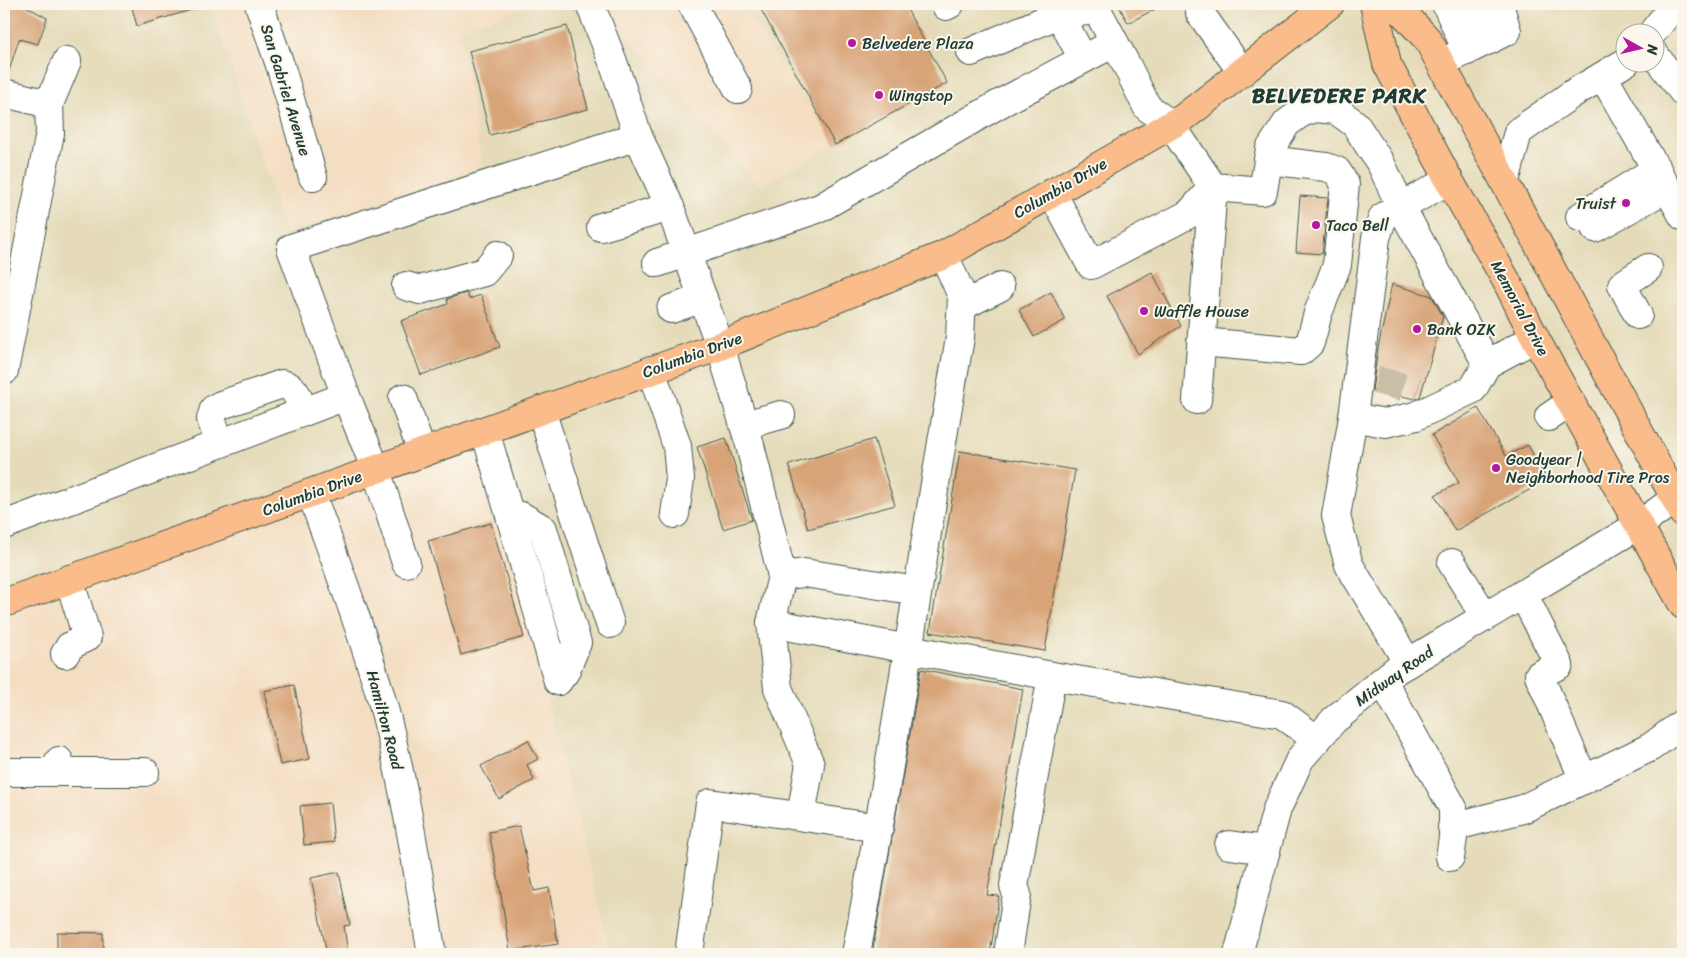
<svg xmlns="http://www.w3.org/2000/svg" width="1687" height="958" font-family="Sriracha,sans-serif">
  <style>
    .built { fill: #e5dbba; fill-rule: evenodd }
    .building { fill: #d8a377 }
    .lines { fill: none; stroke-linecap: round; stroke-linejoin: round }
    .minor-tunnel { stroke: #c9bea6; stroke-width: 28; stroke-dasharray: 28 14; stroke-linecap: butt }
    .minor-casing { stroke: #3f5549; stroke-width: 30 }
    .major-casing { stroke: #3f5549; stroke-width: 30 }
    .minor { stroke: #fff; stroke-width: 28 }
    .major { stroke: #f9bc8a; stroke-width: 28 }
    .poi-dot { fill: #b5179e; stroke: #fbf7ec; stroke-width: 2 }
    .labels { text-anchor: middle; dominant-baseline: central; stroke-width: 4; stroke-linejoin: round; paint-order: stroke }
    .poi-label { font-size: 16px; fill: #1f3d34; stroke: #fbf7ec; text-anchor: start }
    .street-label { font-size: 16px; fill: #1f3d34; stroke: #fbf7ec }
    .district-label { font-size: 21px; font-weight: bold; letter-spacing: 1px; fill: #1f3d34; stroke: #fbf7ec }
  </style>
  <rect width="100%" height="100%" fill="#fbf7ec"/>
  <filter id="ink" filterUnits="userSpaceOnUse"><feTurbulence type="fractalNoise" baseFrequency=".02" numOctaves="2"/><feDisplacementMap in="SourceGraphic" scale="10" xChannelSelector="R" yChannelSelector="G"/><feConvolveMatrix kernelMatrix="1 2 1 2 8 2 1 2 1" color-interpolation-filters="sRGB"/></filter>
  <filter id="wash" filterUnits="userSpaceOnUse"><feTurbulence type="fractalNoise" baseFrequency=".0096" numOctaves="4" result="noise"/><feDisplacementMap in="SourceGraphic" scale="20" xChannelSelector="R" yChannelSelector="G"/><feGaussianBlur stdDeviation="1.12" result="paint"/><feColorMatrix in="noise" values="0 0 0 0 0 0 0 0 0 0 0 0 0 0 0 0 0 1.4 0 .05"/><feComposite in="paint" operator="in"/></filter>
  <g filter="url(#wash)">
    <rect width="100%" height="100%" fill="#f4dec3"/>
    <!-- built -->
    <path class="built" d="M4 4H210L286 233 482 167 460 29 534 4H600L603 9 760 186 835 144 741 4H1683V954H611L480 430 4 601ZM1624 32H1654V62H1624Z"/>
    <g id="blocks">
      <!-- building -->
      <g class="building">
        <path d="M4 4H22L47 18 38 44 19 39 8 74H4Z"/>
        <path d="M131 4H197L198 8 137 26Z"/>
        <path d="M758 4H904L947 83 835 145Z"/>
        <path d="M1118 4H1165L1128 23Z"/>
        <path d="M567 26 588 109 490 135 469 51Z"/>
        <path d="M1300 196 1328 198 1322 254 1296 252Z"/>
        <path d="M1152 272 1181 326 1138 354 1107 296Z"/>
        <path d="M1392 284 1432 296 1443 317 1420 397 1416 399 1372 390 1378 348Z"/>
        <path d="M1051 292 1065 320 1034 337 1019 310Z"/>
        <path d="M467 293 469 299 481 295 500 347 421 375 401 321 448 304 447 299Z"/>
        <path d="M1478 408 1506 456 1528 445 1547 480 1455 531 1435 495 1459 483 1432 435Z"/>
        <path d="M726 438 752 520 723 529 697 447Z"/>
        <path d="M874 439 895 505 808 529 789 465Z"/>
        <path d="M960 451 1075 470 1045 651 930 632Z"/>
        <path d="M491 523 524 637 461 655 428 541Z"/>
        <path d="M921 669 1023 689 987 895 999 896 990 954H872Z"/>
        <path d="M294 685 310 759 280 765 264 691Z"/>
        <path d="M528 740 538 759 527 765 534 780 499 799 481 766Z"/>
        <path d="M330 803 334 842 304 845 300 806Z"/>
        <path d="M519 826 534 891 549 888 558 944 510 951 499 883 489 832Z"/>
        <path d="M339 872 350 925 344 926 348 954H327L311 878Z"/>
        <path d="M57 932 103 933V954H57Z"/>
      </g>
    </g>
  </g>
  <g filter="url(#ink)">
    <use href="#blocks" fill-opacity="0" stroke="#3f5549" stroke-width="1"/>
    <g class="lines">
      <!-- minor-tunnel -->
      <path class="minor-tunnel" d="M1376 380 1418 391"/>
      <defs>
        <g id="minor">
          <path d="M259 4 281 68 313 177"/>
          <path d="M590 4 613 62 638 136 670 207 720 346 750 445 782 576 804 573 917 591"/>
          <path d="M692 4 738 89"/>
          <path d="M1054 4 1083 59"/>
          <path d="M1094 4 1128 68 1147 107 1171 125 1213 187 1263 191 1270 149 1287 123 1301 113 1315 108 1336 110 1355 124 1381 164 1401 207 1487 364"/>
          <path d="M1446 4 1467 51"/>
          <path d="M946 6 950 4"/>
          <path d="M1476 8 1490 40"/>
          <path d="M1200 13 1242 72"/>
          <path d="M1653 32 1675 4"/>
          <path d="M971 52 1059 14 1097 10"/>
          <path d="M1654 54 1683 92"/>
          <path d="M1441 63 1507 31 1499 4"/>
          <path d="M1603 76 1683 216"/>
          <path d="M4 93 49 104 67 61"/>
          <path d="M1505 182 1518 132 1572 94 1626 62"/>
          <path d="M1052 193 1091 265 1189 214 1213 187"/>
          <path d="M1580 217 1657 169"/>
          <path d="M601 227 670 207"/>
          <path d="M1595 228 1667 188"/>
          <path d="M657 263 820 208 999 104 1114 43"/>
          <path d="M406 286 420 290 484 272 498 255"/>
          <path d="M962 306 1000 287"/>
          <path d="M671 309 703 298"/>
          <path d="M1638 315 1622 285 1648 268"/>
          <path d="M1201 342 1301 351 1310 343 1318 313 1337 265 1345 184 1337 171 1326 167 1268 160"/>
          <path d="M651 370 677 446 680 479 675 514"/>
          <path d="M4 371 50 133 49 104"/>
          <path d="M403 398 422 453"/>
          <path d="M1197 400 1213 187"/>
          <path d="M541 410 610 624"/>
          <path d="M1353 417 1376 238 1383 217 1449 180"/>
          <path d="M1549 417 1571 402"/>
          <path d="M744 425 781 415"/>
          <path d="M485 431 511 519 521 516 543 529 577 643 565 672 558 681"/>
          <path d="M220 443 211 419 214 409 221 405 282 384C297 387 298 398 303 412"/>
          <path d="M311 493C336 562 362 631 382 701 405 784 417 870 432 954"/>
          <path d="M511 519 558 681"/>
          <path d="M4 525 346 396"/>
          <path d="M406 563 376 470 346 396 291 248 638 136"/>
          <path d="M1452 563 1485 617"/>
          <path d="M782 576 771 623 1052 676 1282 714 1317 740"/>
          <path d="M1523 594 1559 665 1539 675 1584 780"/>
          <path d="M771 623 778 688 810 764 801 816"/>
          <path d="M65 654 70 646 87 637 69 579"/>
          <path d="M1408 663 1349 565 1336 516 1353 417 1385 423 1416 416 1473 389 1487 364 1535 338"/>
          <path d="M1383 681 1453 808V838L1450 857"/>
          <path d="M59 761 58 772H145"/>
          <path d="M4 772H58"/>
          <path d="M1452 827 1523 809 1651 747 1683 723"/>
          <path d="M1229 845 1266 850"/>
          <path d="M689 954 710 803 879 828"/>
          <path d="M856 954C895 749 923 543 960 338L962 296 944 255"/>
          <path d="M1008 954 1017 894 1014 886 1052 676"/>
          <path d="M1238 954 1277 809 1300 759 1334 720 1396 670 1639 525 1683 493"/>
        </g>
        <g id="major">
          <path d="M1374 4 1387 64 1449 180 1506 280 1535 338 1683 605"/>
          <path d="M1395 4 1428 40 1683 513"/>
          <path d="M4 603 720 346 944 255 1183 118 1330 4"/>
        </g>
      </defs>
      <!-- minor casing -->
      <use href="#minor" class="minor-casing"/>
      <!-- major casing -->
      <use href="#major" class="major-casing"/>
      <!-- minor -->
      <use href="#minor" class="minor"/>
      <!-- major -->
      <use href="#major" class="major"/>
    </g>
  </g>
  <!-- markers -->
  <g class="poi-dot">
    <circle cx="852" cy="43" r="5"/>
    <circle cx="879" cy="95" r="5"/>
    <circle cx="1626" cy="203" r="5"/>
    <circle cx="1316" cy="225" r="5"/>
    <circle cx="1144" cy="311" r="5"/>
    <circle cx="1417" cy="329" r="5"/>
    <circle cx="1496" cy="468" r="5"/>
  </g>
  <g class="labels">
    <!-- poi labels -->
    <g class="poi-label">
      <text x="862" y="43">Belvedere Plaza</text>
      <text x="889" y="95">Wingstop</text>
      <text x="1616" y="203" text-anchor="end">Truist</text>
      <text x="1326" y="225">Taco Bell</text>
      <text x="1154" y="311">Waffle House</text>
      <text x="1427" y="329">Bank OZK</text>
      <text x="1506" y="459">Goodyear |<tspan x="1506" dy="18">Neighborhood Tire Pros</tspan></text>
    </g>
    <!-- street labels -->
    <g class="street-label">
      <text transform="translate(286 90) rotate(73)">San Gabriel Avenue</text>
      <text transform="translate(1060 188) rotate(-30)">Columbia Drive</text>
      <text transform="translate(1520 308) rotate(62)">Memorial Drive</text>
      <text transform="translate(692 355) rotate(-20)">Columbia Drive</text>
      <text transform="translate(312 493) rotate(-20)">Columbia Drive</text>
      <text transform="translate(1394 676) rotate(-35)">Midway Road</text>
      <text transform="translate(385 720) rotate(75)">Hamilton Road</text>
    </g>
    <!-- district labels -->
    <g class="district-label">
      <text x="1339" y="96">BELVEDERE PARK</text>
    </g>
  </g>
  <!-- margin -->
  <rect width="1687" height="958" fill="none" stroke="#fbf7ec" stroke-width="20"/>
  <!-- north arrow -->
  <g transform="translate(1640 48) rotate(98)"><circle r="24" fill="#fbf7ec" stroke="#a3ada2"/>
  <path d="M0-4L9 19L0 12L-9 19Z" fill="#b5179e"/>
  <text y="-8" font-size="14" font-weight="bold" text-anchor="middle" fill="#1f3d34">N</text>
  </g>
</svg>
